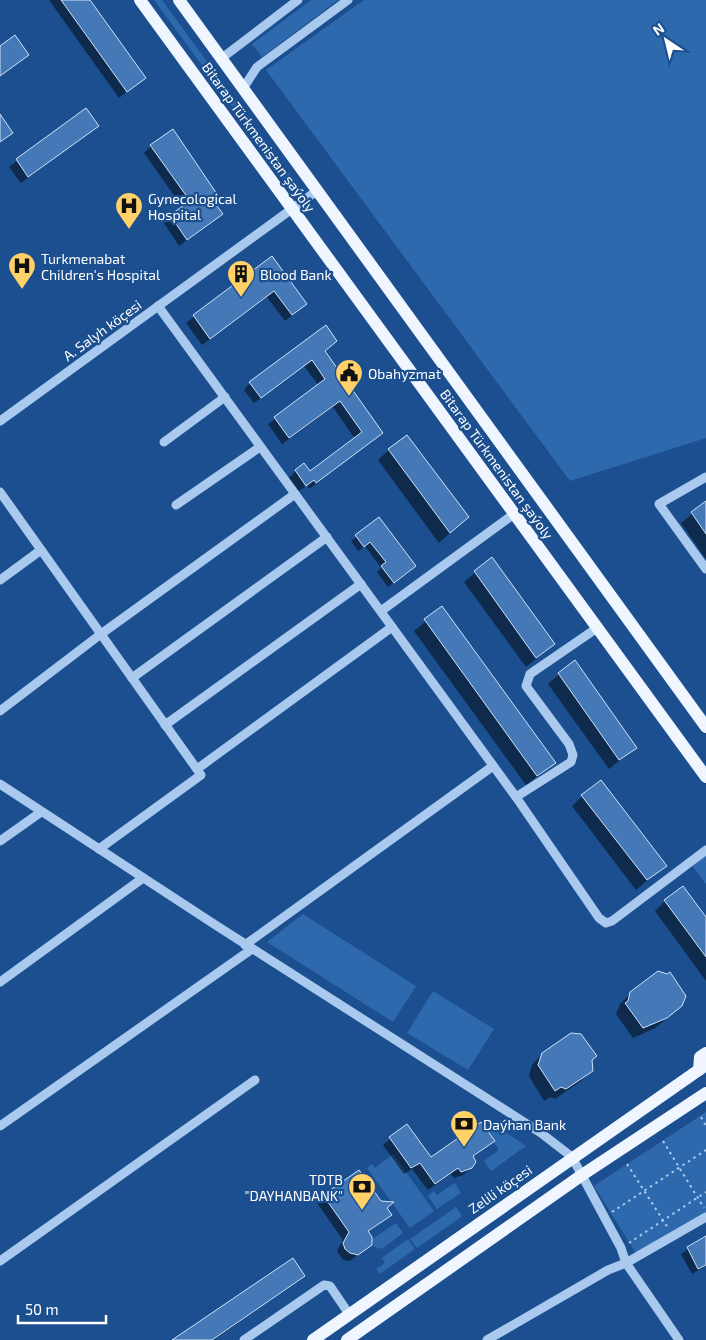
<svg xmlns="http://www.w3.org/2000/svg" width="706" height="1340" font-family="'Exo 2',sans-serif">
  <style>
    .green { fill: #2e69ad }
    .shadow { fill: #0007 }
    .building { fill: #4478b7; stroke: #cfe3fa }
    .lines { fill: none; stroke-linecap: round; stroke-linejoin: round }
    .path { stroke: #a9c9ee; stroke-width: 2; stroke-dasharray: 2.5 4; stroke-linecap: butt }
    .minor { stroke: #a9c9ee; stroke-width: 9 }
    .major { stroke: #f0f6ff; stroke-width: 12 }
    .labels { text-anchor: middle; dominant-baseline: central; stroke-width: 4.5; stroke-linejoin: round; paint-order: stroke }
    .street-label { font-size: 14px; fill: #fff; stroke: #1b4f8f }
    .poi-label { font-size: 14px; fill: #fff; stroke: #1b4f8f; text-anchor: start }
  </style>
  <rect width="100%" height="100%" fill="#1b4f8f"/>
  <!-- green -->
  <g class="green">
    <path d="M154 0H162L294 180 289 184Z"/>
    <path d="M311 0H338L262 57 252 44Z"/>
    <path d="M364 0H706V438L570 481 266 70Z"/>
    <path d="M706 853V884L691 864Z"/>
    <path d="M303 914 416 986 393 1022 267 942Z"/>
    <path d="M433 991 494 1029 468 1070 407 1033Z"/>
    <path d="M706 1112V1217L639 1258 594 1186Z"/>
    <path d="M489 1121 526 1146 491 1171 484 1161 499 1150 484 1125Z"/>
    <path d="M393 1154 434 1211 410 1228 367 1168 372 1164 375 1168Z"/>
    <path d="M455 1183 461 1193 437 1209 428 1196 434 1191 437 1195Z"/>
    <path d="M456 1207 461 1214V1217L417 1248 410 1239Z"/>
    <path d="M396 1223 403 1233 382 1249 372 1246 374 1243 371 1240Z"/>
    <path d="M408 1239 415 1249 380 1274 376 1269 385 1263 382 1258Z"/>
  </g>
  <!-- shadow -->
  <g class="shadow">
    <path d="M49 0H89L144 77 119 98Z"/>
    <path d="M86 110 97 126 21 183 9 167Z"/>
    <path d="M151 146 213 202 221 214 179 246 164 223 183 208 144 153Z"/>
    <path d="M272 258 306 304 285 321 267 297 202 345 186 323Z"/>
    <path d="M336 341 324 352 381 433 309 489 307 485 299 491 289 478 296 471 304 465 310 473 355 439 333 407 282 444 268 424 319 386 304 366 254 403 244 390 250 383Z"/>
    <path d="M389 450 467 517 439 543 378 460Z"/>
    <path d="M706 503V559L681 523Z"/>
    <path d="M379 519 409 571 388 587 377 572 381 568 365 546 358 551 351 541Z"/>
    <path d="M492 559 554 644 526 667 464 582Z"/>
    <path d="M442 608 554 763 526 785 414 631Z"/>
    <path d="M559 674 635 748 609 769 548 684Z"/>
    <path d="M582 796 665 865 636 890 572 806Z"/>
    <path d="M665 901 706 919V981L655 911Z"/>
    <path d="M631 993 670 1016 655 1028 633 1038 616 1014 620 1004Z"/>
    <path d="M542 1054 591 1061 592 1070 581 1081 555 1099 550 1097 544 1101 529 1076 532 1065Z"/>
    <path d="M407 1125 431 1159 493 1140 472 1158 471 1168 463 1175 454 1178 451 1174 428 1190 412 1169 404 1174 383 1145Z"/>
    <path d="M324 1196 386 1209 390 1214 367 1232 371 1244 350 1261 343 1260 337 1251 343 1240 317 1203Z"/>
    <path d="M706 1237V1266L692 1274 681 1254Z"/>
    <path d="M304 1276 214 1340H174Z"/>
  </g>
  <!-- building -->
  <g class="building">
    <path d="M61 0H90L146 78 127 92Z"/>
    <path d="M15 35 29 55 0 76V46Z"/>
    <path d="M86 108 99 126 28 177 16 159Z"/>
    <path d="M0 114 13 133 0 142Z"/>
    <path d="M173 129 219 197 214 202 223 214 187 240 170 215 190 201 150 145Z"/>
    <path d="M272 256 307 304 292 315 274 291 210 339 193 315Z"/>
    <path d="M326 325 337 341 325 351 383 433 316 483 314 480 306 486 295 470 304 463 310 471 362 432 340 401 289 438 274 417 325 379 312 360 261 398 249 382Z"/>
    <path d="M407 435 469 517 450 533 388 449Z"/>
    <path d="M706 501V534L691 512Z"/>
    <path d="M379 517 416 566 394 583 381 566 386 562 370 542 364 547 355 535Z"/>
    <path d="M492 557 555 644 536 658 474 571Z"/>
    <path d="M442 606 556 763 537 776 424 619Z"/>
    <path d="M575 660 637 748 619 760 558 673Z"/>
    <path d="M601 780 667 866 647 880 581 795Z"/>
    <path d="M683 886 706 917V957L664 900Z"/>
    <path d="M658 971 667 974 670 972 686 996 682 1006 667 1018 643 1028 625 1003 628 1001 630 992Z"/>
    <path d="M571 1033 581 1034 597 1056 592 1060 593 1071 566 1089 561 1087 555 1091 538 1065 542 1053Z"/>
    <path d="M481 1122 495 1141 473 1156 476 1162 472 1168 461 1172 458 1168 435 1184 420 1163 411 1168 389 1137 407 1124 431 1157Z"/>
    <path d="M359 1170 381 1201 394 1202 387 1208 392 1215 368 1231 372 1237V1245L358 1255 350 1253 345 1249 343 1243 349 1232 323 1195Z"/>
    <path d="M706 1236V1265L698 1269 687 1247Z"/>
    <path d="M293 1258 305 1276 212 1340H172Z"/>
  </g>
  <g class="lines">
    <!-- path -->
    <g class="path">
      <path d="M701 1117 706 1126"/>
      <path d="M663 1141 704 1208"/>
      <path d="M627 1164 668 1228"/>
      <path d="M612 1212 706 1150"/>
      <path d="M629 1243 706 1192"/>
    </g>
    <!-- minor -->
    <g class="minor">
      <path d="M222 58 298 0"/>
      <path d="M244 87 257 67 348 0"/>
      <path d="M158 306 516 797 599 918 606 923 612 921 706 850"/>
      <path d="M0 421 318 190"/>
      <path d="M164 442 225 397"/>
      <path d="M706 477 659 504 706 569"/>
      <path d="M0 492 201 775 99 849"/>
      <path d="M176 505 260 447"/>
      <path d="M0 580 41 550"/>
      <path d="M381 611 514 514"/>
      <path d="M132 678 327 537"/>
      <path d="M0 711 101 634 295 494"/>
      <path d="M165 725 361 584"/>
      <path d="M197 769 392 627"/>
      <path d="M0 784 217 926 541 1133 572 1157 621 1248 626 1263 679 1340"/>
      <path d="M516 797 571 762 573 755 569 744 526 686 530 674 597 628"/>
      <path d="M0 841 41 812"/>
      <path d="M245 945 493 766"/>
      <path d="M0 982 143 878"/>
      <path d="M0 1126 252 949"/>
      <path d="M0 1261 255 1080"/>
      <path d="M244 1340 324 1285 330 1286 349 1314"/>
      <path d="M487 1340 608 1270 626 1263 706 1217"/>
    </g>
    <!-- major -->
    <g class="major">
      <path d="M140 0 706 777"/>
      <path d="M179 0 706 727"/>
      <path d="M699 1070 700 1057 706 1053"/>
      <path d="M313 1340 706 1065"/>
      <path d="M347 1340 582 1175 706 1093"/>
    </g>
  </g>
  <!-- icons -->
  <defs>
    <symbol id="hospital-pin" viewBox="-11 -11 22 30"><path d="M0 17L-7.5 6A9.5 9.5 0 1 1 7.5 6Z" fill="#ffd166" stroke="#1b4f8f"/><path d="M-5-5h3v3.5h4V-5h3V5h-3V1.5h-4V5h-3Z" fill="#111"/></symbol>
    <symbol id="building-pin" viewBox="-11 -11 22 30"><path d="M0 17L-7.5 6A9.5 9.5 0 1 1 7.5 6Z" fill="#ffd166" stroke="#1b4f8f"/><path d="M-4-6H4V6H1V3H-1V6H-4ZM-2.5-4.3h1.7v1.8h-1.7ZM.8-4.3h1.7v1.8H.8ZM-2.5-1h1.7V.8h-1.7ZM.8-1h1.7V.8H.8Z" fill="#111"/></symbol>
    <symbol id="civic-pin" viewBox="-11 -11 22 30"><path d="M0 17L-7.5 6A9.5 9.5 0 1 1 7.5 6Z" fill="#ffd166" stroke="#1b4f8f"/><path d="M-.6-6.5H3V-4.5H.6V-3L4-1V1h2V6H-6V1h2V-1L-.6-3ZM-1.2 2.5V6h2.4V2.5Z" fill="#111"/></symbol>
    <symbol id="bank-pin" viewBox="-11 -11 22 30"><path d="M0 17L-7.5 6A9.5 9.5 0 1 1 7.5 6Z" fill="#ffd166" stroke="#1b4f8f"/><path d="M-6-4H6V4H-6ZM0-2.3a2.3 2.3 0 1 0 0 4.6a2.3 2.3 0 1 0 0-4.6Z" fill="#111"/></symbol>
  </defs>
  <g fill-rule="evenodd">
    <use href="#hospital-pin" x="113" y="190" width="32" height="43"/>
    <use href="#hospital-pin" x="6" y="250" width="32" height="43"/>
    <use href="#building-pin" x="225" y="258" width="32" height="43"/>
    <use href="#civic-pin" x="333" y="357" width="32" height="43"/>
    <use href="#bank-pin" x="448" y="1108" width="32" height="43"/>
    <use href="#bank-pin" x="346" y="1171" width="32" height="43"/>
  </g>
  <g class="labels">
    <!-- street labels -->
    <g class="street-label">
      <text transform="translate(259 137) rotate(54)">Bitarap Türkmenistan şaýoly</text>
      <text transform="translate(102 330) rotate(-36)">A. Salyh köçesi</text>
      <text transform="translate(497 464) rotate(54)">Bitarap Türkmenistan şaýoly</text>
      <text transform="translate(500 1189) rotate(-35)">Zelili köçesi</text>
    </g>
    <!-- poi labels -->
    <g class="poi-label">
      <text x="148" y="198">Gynecological<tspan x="148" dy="16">Hospital</tspan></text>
      <text x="41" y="258">Turkmenabat<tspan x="41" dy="16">Children's Hospital</tspan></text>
      <text x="260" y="274">Blood Bank</text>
      <text x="368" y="373">Obahyzmat</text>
      <text x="483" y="1124">Daýhan Bank</text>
      <text x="343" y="1179" text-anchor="end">TDTB<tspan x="343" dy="16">"DAYHANBANK"</tspan></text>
    </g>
  </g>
  <!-- north arrow -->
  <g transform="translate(666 40) rotate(325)" stroke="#1b4f8f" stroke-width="4" paint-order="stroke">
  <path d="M0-4L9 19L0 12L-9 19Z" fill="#ffffff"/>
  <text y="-8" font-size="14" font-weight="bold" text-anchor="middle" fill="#ffffff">N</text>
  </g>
  <!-- scale -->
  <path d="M18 1315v8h88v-8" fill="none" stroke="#ffffff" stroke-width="2.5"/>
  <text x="25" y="1315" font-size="15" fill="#ffffff" stroke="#1b4f8f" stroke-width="4" paint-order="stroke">50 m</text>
</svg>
